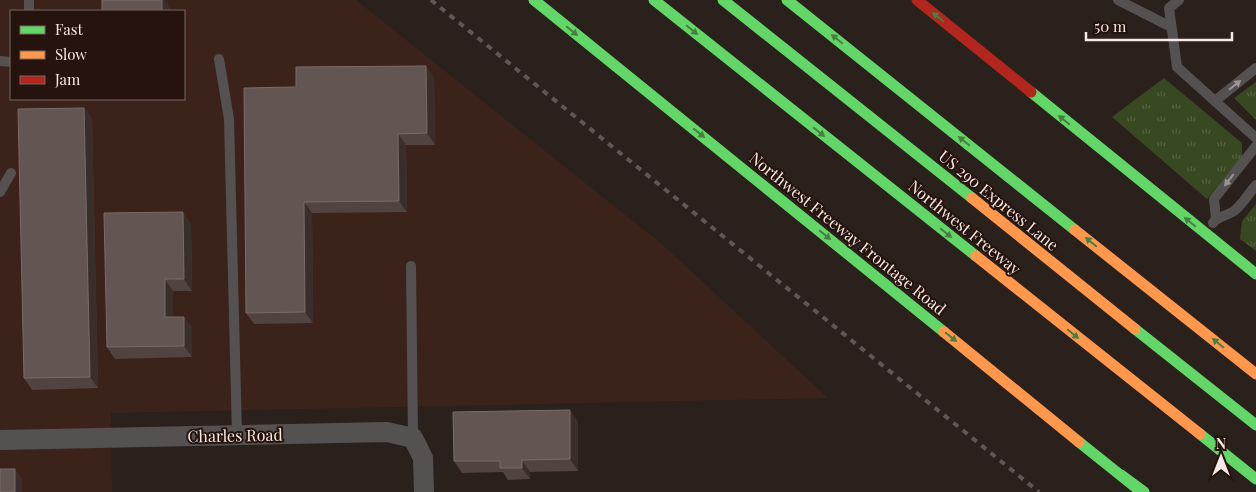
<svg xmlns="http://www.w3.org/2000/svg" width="1256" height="492" font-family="'Playfair Display',serif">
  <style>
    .built { fill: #3b231b; fill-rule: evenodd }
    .grass { fill: url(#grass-tufts) }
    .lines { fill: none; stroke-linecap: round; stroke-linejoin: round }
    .lane { stroke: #565151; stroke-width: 10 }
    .street { stroke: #565151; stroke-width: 20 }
    .fast { stroke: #63d668; stroke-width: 11 }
    .slow { stroke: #ff974d; stroke-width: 11 }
    .jam { stroke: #b3261e; stroke-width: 11 }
    .rail { stroke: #5f5756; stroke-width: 4; stroke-dasharray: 6 6; stroke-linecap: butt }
    .wall { fill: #51433f }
    .shaded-wall { fill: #3a2e2a }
    .building { fill: #635551; stroke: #7a6c68 }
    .oneway { fill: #487e3f }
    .oneway2 { fill: #9e9593 }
    .labels { text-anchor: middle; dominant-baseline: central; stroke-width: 4; stroke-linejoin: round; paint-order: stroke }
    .street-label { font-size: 16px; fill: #f6e8e3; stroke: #26130d }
  </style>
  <defs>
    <pattern id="grass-tufts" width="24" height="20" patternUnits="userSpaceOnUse" patternTransform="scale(1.25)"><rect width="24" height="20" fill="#384820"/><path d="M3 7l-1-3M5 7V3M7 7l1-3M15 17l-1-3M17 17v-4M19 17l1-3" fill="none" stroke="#556240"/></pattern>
  </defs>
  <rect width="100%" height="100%" fill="#2a201c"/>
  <!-- built -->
  <path class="built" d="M0 0H356L663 245 828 398 111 413 112 492H0ZM11 11H184V99H11Z"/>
  <!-- grass -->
  <g class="grass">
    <path d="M1164 78 1242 143V157L1207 199 1112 117Z"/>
    <path d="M1256 82V120L1234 98Z"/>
    <path d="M1256 204V251L1240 239 1242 221Z"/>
  </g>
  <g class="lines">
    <!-- lane -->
    <g class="lane">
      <path d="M29 0V11"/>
      <path d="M1118 0 1171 27"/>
      <path d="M1179 0 1169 8 1177 67 1256 138"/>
      <path d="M219 59 229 119 237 435"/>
      <path d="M0 61 11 62"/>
      <path d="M1215 101 1256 68"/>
      <path d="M0 192 11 173"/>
      <path d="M1216 219 1214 199 1256 146"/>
      <path d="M1213 223C1218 216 1227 216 1234 211 1243 204 1249 193 1256 185"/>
      <path d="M411 266 413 438"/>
    </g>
    <!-- street -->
    <path class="street" d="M0 440 387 432 413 438 423 458 424 492"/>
    <!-- fast -->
    <g class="fast">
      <path d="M534 0 944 332"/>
      <path d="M654 0 976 256"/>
      <path d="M723 0 972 198"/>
      <path d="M787 0 1075 230"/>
      <path d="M1031 92 1256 274"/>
      <path d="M1135 329 1256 425"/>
      <path d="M1200 434 1256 479"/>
      <path d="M1079 442 1139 490"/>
      <path d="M1121 475 1144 492"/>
    </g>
    <!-- slow -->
    <g class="slow">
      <path d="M972 198 1135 329"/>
      <path d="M1075 230 1256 374"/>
      <path d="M976 256 1200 434"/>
      <path d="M944 332 1079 442"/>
    </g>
    <!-- jam -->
    <path class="jam" d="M917 0 1031 92"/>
    <!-- rail -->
    <path class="rail" d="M431 0 1039 492"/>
  </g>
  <!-- wall -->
  <g class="wall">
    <path d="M434 77 435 145H406L407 212 312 213 313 323 254 324 246 313 296 87Z"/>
    <path d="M111 99H161L112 100Z"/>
    <path d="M84 108 92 119 98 388 32 390 24 378Z"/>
    <path d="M191 223 192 291H173V317H184L192 328V357L115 359 107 347Z"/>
    <path d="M578 421V471L530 472V479L508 480 503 472 462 473 454 461Z"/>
  </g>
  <!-- shaded-wall -->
  <g class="shaded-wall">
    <path d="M162 0H165L170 8V11H162Z"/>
    <path d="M426 66 434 77 435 145 427 133Z"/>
    <path d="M84 108 92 119 98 388 90 377Z"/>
    <path d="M398 134 406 145 407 212 399 201Z"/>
    <path d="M304 202 312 213 313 323 305 312Z"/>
    <path d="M183 212 191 223 192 291 184 279Z"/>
    <path d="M165 279 173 291V329L165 317Z"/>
    <path d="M184 317 192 328V357L184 346Z"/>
    <path d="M570 410 578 421V471L570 459Z"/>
    <path d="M522 460 530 472V479L522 468Z"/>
    <path d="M15 469 22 479V492H15Z"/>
  </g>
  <!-- building -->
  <g class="building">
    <rect x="102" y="0" width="60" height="11"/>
    <path d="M426 66 427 133 398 134 399 201 304 202 305 312 246 313 244 88 296 87V67Z"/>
    <path d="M84 108 90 377 24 378 18 109Z"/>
    <path d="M183 212 184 279H165V317H184V346L107 347 104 213Z"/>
    <path d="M570 410V459L522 460V468H500V461H454L453 412Z"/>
    <rect x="0" y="469" width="15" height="23"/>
  </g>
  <!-- one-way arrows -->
  <defs><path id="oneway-solid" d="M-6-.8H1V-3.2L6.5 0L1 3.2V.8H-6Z" transform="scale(1.25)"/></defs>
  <g class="oneway">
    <use href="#oneway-solid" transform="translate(938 17) rotate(-141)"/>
    <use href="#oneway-solid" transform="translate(692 30) rotate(39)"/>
    <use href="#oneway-solid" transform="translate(572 31) rotate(39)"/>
    <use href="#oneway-solid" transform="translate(837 39) rotate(-141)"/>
    <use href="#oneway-solid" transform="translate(1064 120) rotate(-141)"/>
    <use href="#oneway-solid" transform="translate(819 132) rotate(39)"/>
    <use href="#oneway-solid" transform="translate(699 133) rotate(39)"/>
    <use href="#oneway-solid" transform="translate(964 141) rotate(-141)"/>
    <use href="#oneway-solid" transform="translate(1190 222) rotate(-141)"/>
    <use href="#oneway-solid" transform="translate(946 233) rotate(39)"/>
    <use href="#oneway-solid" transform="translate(825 235) rotate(39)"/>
    <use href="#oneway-solid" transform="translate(1091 242) rotate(-141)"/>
    <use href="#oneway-solid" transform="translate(1073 334) rotate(39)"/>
    <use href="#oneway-solid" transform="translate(951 337) rotate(39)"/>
    <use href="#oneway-solid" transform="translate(1218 343) rotate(-141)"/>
  </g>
  <g class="oneway2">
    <use href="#oneway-solid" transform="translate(1235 85) rotate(-38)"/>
    <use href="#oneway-solid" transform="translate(1229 180) rotate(128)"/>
  </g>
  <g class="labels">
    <!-- street labels -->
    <g class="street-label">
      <text transform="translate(999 200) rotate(39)">US 290 Express Lane</text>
      <text transform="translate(965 227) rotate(39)">Northwest Freeway</text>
      <text transform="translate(848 233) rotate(39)">Northwest Freeway Frontage Road</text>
      <text transform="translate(235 435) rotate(-1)">Charles Road</text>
    </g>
  </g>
  <!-- legend -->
  <rect x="10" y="10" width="175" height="90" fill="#26130d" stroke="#796863"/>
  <rect x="20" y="26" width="25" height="8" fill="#63d668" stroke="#796863"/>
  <text x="55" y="35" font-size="15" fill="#f6e8e3">Fast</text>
  <rect x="20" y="51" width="25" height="8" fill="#ff974d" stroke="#796863"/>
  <text x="55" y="60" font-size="15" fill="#f6e8e3">Slow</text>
  <rect x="20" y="76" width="25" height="8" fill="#b3261e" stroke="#796863"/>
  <text x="55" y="85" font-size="15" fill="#f6e8e3">Jam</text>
  <!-- north arrow -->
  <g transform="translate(1221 457)" stroke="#26130d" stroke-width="4" paint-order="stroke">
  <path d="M0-4L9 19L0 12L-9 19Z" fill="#f6e8e3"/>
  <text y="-8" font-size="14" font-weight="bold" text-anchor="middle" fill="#f6e8e3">N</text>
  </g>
  <!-- scale -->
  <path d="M1086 32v8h146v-8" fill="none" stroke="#f6e8e3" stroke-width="2.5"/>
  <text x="1094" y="32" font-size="15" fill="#f6e8e3" stroke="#26130d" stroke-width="4" paint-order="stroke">50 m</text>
</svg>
